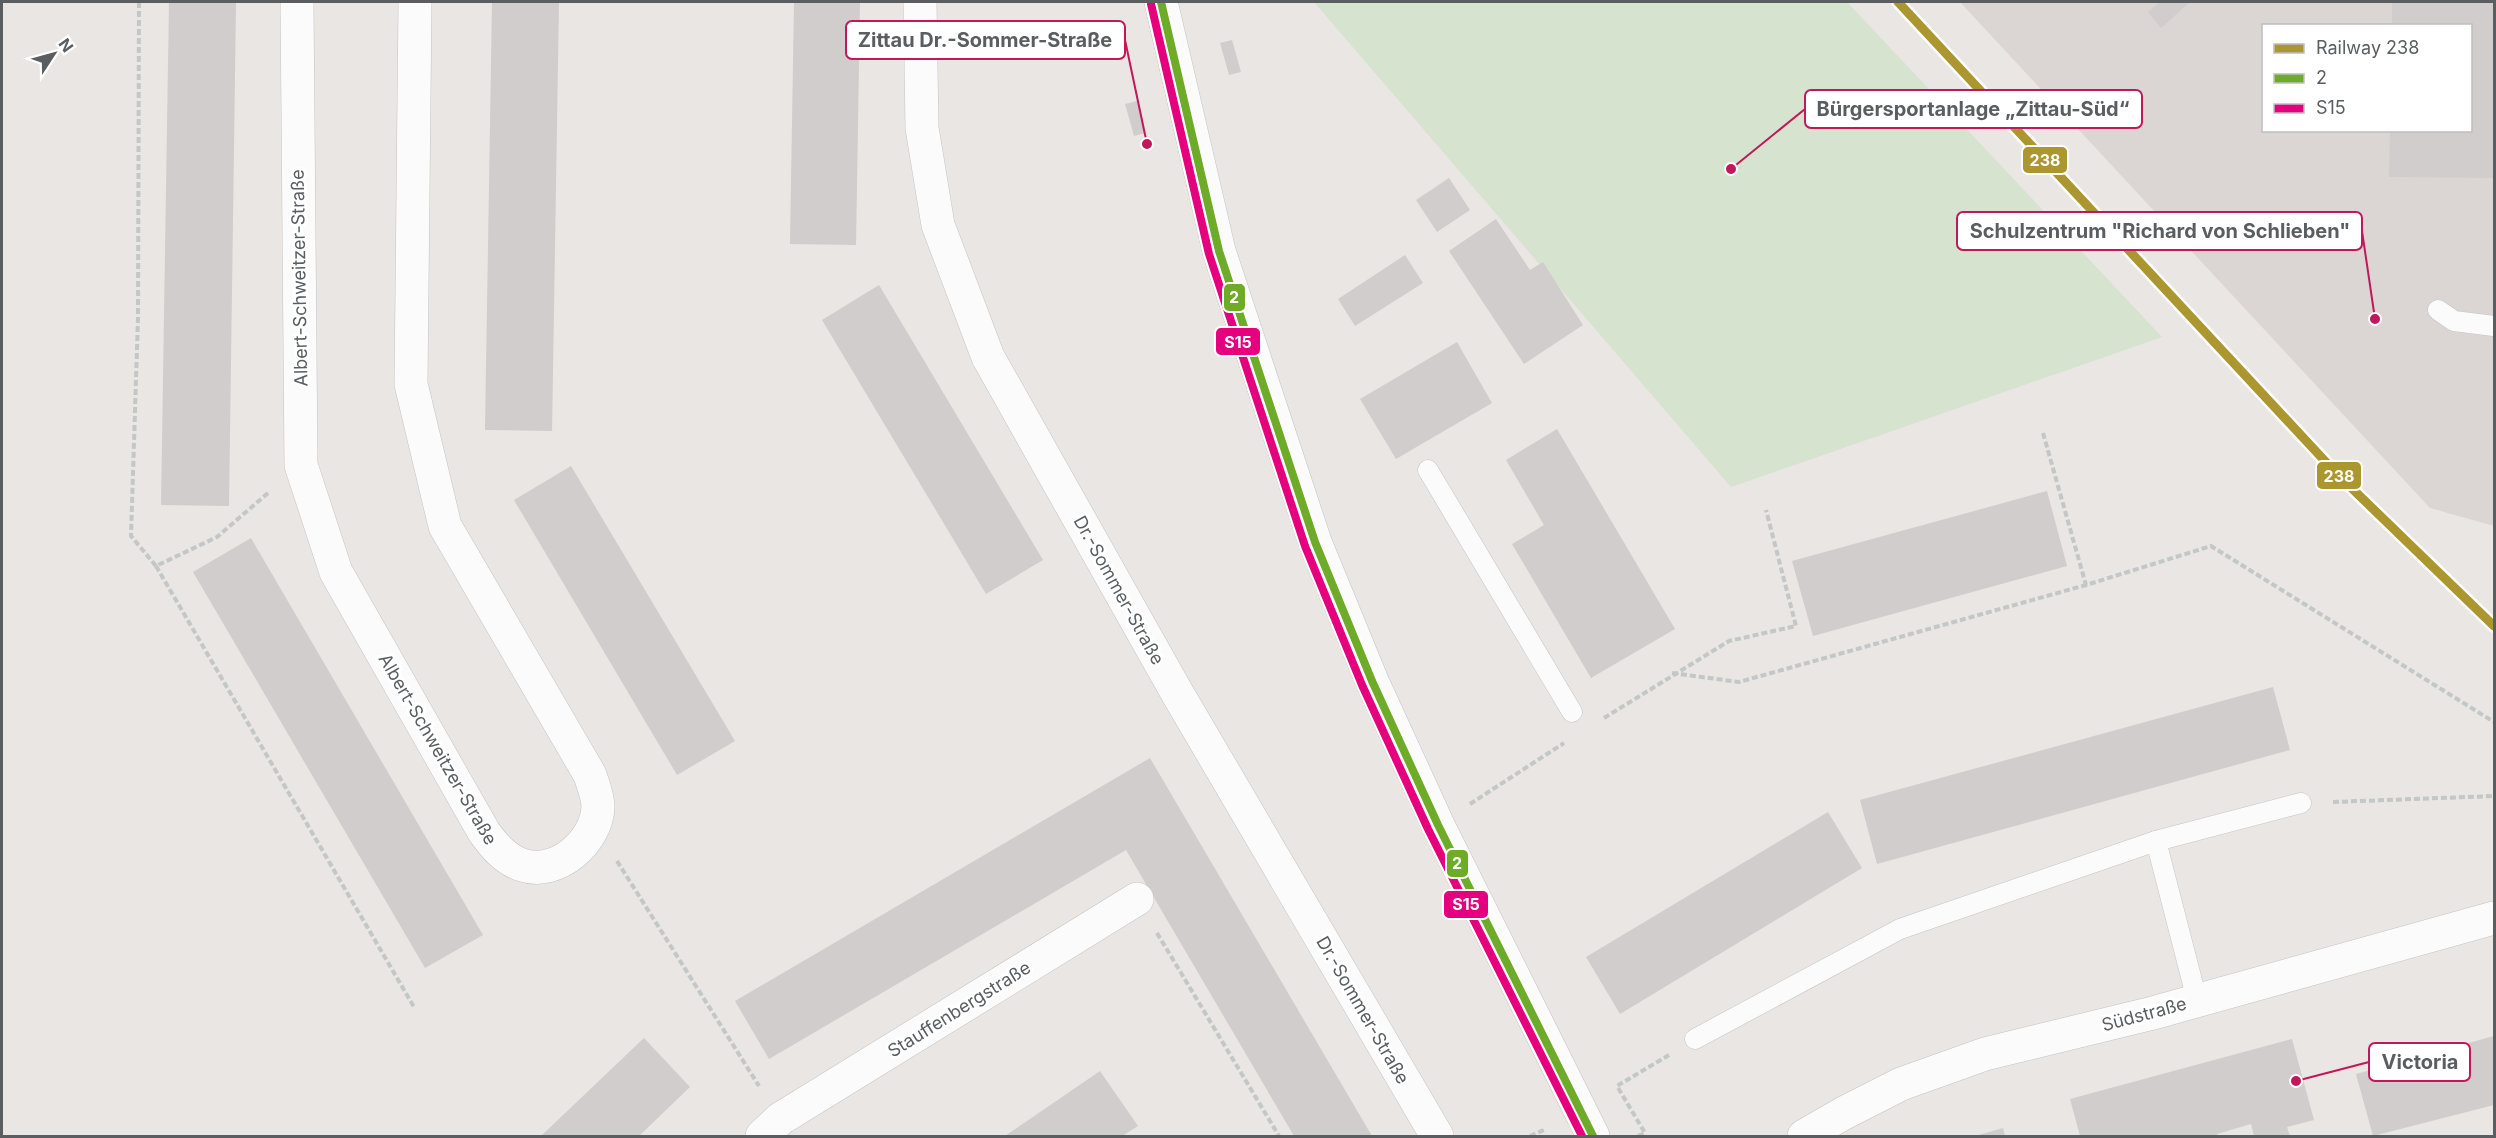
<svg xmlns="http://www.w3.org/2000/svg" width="2496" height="1138" font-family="Inter,sans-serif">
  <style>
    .education { fill: #dbd6d3; fill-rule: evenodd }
    .green { fill: #d5e3cf }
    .building { fill: #d0cdcc }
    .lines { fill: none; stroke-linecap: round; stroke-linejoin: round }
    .lane-casing { stroke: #c5c4c4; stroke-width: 21 }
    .street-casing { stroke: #c5c4c4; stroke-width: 34 }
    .secondary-casing { stroke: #c3c3c3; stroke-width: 34 }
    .path { stroke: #c3c7c5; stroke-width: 4; stroke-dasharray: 6 3; stroke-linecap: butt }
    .lane { stroke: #fcfbfb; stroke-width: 20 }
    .street { stroke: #fcfbfb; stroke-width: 33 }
    .secondary { stroke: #fcfbfb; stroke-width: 33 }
    .bus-1-casing { stroke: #fff; stroke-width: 12 }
    .bus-2-casing { stroke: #fff; stroke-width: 12 }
    .bus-1 { stroke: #6eab28; stroke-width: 8 }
    .bus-2 { stroke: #e5007d; stroke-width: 8 }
    .rail-1-casing { stroke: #fff; stroke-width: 14 }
    .rail-1 { stroke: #ac9630; stroke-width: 9 }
    .labels { text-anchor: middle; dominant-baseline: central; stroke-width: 6; stroke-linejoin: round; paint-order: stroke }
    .street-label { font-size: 18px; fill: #5a5e61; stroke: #fff }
    .leader { fill: none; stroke: #c2185b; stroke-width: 2 }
    .callout-dot { fill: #c2185b; stroke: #fff; stroke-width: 2 }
    .callout { fill: #fff; stroke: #c2185b; stroke-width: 2 }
    .callout-label { font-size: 20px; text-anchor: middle; font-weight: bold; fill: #5a5e61 }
    .line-badge { stroke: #fff; stroke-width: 2 }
    .badge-label { font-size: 16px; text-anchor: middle; font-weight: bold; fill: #fff }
  </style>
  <rect width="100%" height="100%" fill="#e9e6e3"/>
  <!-- education -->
  <path class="education" d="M1960 2H2494V526L2430 508ZM2264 26H2470V130H2264Z"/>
  <!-- green -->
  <path class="green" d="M1314 2H1847L2162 337 1731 487Z"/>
  <!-- building -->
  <g class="building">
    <path d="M169 2H236L229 506 161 505Z"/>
    <path d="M492 2H559L552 431 485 430Z"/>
    <path d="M794 2H860L856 245 790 244Z"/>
    <path d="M2160 2H2190L2161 28 2148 12Z"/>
    <path d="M2392 2H2494V178L2389 177 2390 130H2470V26H2392Z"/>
    <path d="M1232 40 1241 72 1229 75 1220 43Z"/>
    <path d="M1137 101 1145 133 1134 136 1125 104Z"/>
    <path d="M1449 178 1470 210 1437 232 1416 200Z"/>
    <path d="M1496 219 1530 270 1543 262 1583 325 1524 364 1449 251Z"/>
    <path d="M1405 255 1423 283 1355 326 1338 299Z"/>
    <path d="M879 285 1043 560 986 594 822 320Z"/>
    <path d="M1457 342 1492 403 1396 459 1360 399Z"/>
    <path d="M1557 429 1675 629 1591 678 1512 544 1544 525 1506 460Z"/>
    <path d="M571 466 735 741 677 775 514 500Z"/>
    <path d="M2047 491 2067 566 1813 636 1792 561Z"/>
    <path d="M251 538 483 935 425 968 193 572Z"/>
    <path d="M2273 687 2290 750 1877 864 1860 800Z"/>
    <path d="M1150 758 1372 1136H1294L1126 850 769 1059 735 1001Z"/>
    <path d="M1828 812 1862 868 1620 1014 1586 957Z"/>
    <path d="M2494 1036V1105L2373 1136 2356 1074Z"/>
    <path d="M644 1038 690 1087 639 1136H541Z"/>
    <path d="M2292 1039 2314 1120 2287 1127 2290 1136H2254L2251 1124 2217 1134 2218 1136H2080L2070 1099Z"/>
    <path d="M1100 1071 1138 1126 1122 1136H1005Z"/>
    <path d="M2003 1128 2005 1136H1975Z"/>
  </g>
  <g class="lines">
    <defs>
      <g id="lane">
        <path d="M2438 310 2454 321 2494 326"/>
        <path d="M1428 470 1572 712"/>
        <path d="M2156 841 2197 1000"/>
        <path d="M1695 1039 1900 929 2156 841 2301 803"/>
      </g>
      <g id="street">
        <path d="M297 2 301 465 336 572 484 832C494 846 505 859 522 865 557 877 597 841 598 807 598 796 593 785 590 775L445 526 411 384 415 2"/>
        <path d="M920 2 922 128 938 225 988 357 1176 691 1437 1136"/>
        <path d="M762 1136 780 1119 1137 899"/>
      </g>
      <g id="secondary">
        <path d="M1161 2 1219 251 1315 542 1372 681 1438 825 1593 1136"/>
        <path d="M1804 1136 1844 1113 1901 1084 1985 1054 2153 1013 2494 918"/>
      </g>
    </defs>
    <!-- lane casing -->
    <use href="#lane" class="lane-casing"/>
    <!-- street casing -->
    <use href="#street" class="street-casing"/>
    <!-- secondary casing -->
    <use href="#secondary" class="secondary-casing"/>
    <!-- path -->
    <g class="path">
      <path d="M139 2 138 317 131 536 156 566 217 537 268 493"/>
      <path d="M2043 433 2086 585"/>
      <path d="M156 566 414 1007"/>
      <path d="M1672 673 1739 682 2086 585 2211 546 2494 722"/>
      <path d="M1604 718 1729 641 1796 626 1766 510"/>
      <path d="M2333 802 2494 796"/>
      <path d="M1470 804 1564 743"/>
      <path d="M617 861 759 1086"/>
      <path d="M1157 933 1279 1136"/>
      <path d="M1530 1136 1544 1130"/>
      <path d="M1638 1136 1645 1133 1617 1086 1669 1055"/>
    </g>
    <!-- lane -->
    <use href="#lane" class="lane"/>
    <!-- street -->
    <use href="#street" class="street"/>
    <!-- secondary -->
    <use href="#secondary" class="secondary"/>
    <defs>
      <path id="bus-1" d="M1161 2 1219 251 1315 542 1372 681 1438 825 1593 1136"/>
      <path id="bus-2" d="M1151 4 1209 254 1305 546 1362 685 1428 829 1582 1136"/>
    </defs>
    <!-- bus-1 casing -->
    <use href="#bus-1" class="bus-1-casing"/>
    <!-- bus-2 casing -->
    <use href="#bus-2" class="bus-2-casing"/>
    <!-- bus-1 -->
    <use href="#bus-1" class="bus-1"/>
    <!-- bus-2 -->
    <use href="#bus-2" class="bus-2"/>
    <defs>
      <path id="rail-1" d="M1898 2 2336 473 2494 626"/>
    </defs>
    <!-- rail-1 casing -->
    <use href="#rail-1" class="rail-1-casing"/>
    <!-- rail-1 -->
    <use href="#rail-1" class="rail-1"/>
  </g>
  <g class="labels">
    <!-- street labels -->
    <g class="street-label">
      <text transform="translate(299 278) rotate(-91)">Albert-Schweitzer-Straße</text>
      <text transform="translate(1119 590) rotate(61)">Dr.-Sommer-Straße</text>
      <text transform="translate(438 749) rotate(60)">Albert-Schweitzer-Straße</text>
      <text transform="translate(959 1009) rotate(-32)">Stauffenbergstraße</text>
      <text transform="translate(1363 1010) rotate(60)">Dr.-Sommer-Straße</text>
      <text transform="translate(2144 1014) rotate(-15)">Südstraße</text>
    </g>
  </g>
  <!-- callouts -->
  <path class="leader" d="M1147 144L1125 40M1731 169L1805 109M2375 319L2362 231M2296 1081L2369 1062"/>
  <g class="callout-dot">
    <circle cx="1147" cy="144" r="6"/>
    <circle cx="1731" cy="169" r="6"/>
    <circle cx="2375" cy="319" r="6"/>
    <circle cx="2296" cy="1081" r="6"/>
  </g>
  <g class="callout">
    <rect x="846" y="21" width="279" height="38" rx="6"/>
    <rect x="1805" y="90" width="337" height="38" rx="6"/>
    <rect x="1957" y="212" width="405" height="38" rx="6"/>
    <rect x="2369" y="1043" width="101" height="38" rx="6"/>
  </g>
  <g class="callout-label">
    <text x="985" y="47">Zittau Dr.-Sommer-Straße</text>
    <text x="1973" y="116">Bürgersportanlage „Zittau-Süd“</text>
    <text x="2160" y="238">Schulzentrum "Richard von Schlieben"</text>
    <text x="2420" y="1069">Victoria</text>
  </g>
  <g class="line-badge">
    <rect x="2022" y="146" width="46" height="28" rx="6" fill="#ac9630"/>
    <rect x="1223" y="283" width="23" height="29" rx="6" fill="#6eab28"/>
    <rect x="1215" y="327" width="46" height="29" rx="6" fill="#e5007d"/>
    <rect x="2316" y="461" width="46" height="29" rx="6" fill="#ac9630"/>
    <rect x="1446" y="849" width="23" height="29" rx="6" fill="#6eab28"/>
    <rect x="1443" y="890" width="46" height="29" rx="6" fill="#e5007d"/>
  </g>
  <g class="badge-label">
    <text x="2045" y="166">238</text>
    <text x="1234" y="303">2</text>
    <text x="1238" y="348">S15</text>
    <text x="2339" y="482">238</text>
    <text x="1457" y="869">2</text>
    <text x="1466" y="910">S15</text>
  </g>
  <!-- border -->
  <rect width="2496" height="1138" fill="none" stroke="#5a5e61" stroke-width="6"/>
  <!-- legend -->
  <rect x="2262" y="24" width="210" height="108" fill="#ffffff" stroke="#bdbfc0" stroke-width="1.5"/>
  <rect x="2274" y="44" width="30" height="9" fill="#ac9630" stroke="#bdbfc0" stroke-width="1.5"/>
  <text x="2316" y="54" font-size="18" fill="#5a5e61">Railway 238</text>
  <rect x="2274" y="74" width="30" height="9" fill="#6eab28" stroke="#bdbfc0" stroke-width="1.5"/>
  <text x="2316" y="84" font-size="18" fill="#5a5e61">2</text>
  <rect x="2274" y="104" width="30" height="9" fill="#e5007d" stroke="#bdbfc0" stroke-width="1.5"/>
  <text x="2316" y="114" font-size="18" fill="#5a5e61">S15</text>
  <!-- north arrow -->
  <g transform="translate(54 54) rotate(54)" stroke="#ffffff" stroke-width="4.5" paint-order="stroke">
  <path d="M0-4.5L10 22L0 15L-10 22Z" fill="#5a5e61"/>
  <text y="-9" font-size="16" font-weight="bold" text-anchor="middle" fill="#5a5e61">N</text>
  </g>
</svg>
